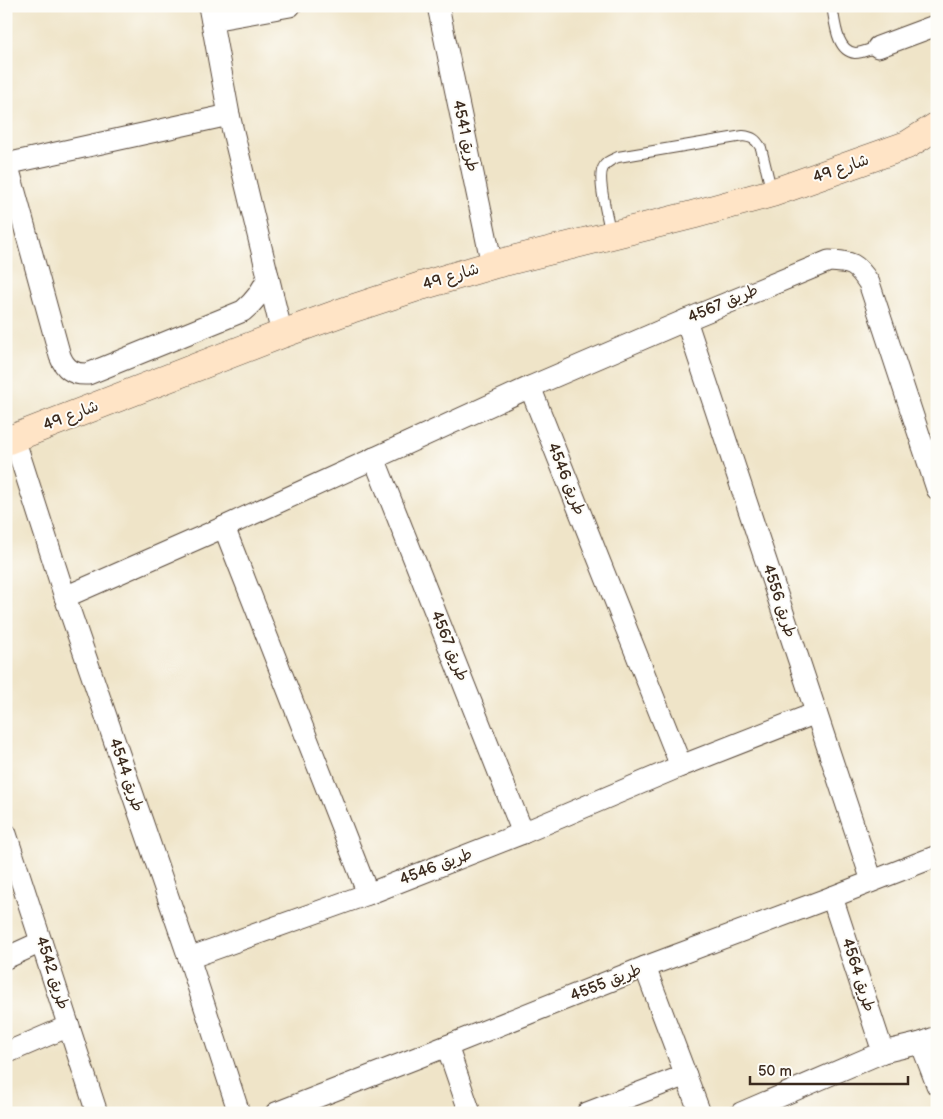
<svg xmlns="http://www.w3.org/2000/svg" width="943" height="1119" font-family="'Balsamiq Sans','Playpen Sans Arabic',sans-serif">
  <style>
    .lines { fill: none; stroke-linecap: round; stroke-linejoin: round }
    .lane-casing { stroke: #564638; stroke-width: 12 }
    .street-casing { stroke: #564638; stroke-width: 23 }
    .secondary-casing { stroke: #564638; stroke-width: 29 }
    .lane { stroke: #fff; stroke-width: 10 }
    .street { stroke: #fff; stroke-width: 21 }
    .secondary { stroke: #ffe4c6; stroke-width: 28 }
    .labels { text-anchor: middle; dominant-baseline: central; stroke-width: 4; stroke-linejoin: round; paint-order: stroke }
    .street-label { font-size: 16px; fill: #3b2a1e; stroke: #fdfcf7 }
  </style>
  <rect width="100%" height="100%" fill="#fdfcf7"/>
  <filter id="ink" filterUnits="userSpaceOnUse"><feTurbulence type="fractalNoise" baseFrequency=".02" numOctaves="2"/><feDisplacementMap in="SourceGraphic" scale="10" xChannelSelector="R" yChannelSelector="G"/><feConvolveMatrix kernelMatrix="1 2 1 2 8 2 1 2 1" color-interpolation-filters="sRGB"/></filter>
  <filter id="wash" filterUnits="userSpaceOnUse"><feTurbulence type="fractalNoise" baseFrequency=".0096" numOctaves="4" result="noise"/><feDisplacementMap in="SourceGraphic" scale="20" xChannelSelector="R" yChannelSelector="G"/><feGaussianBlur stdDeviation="1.12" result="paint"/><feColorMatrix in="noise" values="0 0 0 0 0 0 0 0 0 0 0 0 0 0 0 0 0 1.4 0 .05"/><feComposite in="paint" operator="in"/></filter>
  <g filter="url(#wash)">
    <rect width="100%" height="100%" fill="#efe4c8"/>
  </g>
  <g filter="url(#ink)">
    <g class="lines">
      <defs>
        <g id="lane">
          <path d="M832 6C835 21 836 51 855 53 862 53 871 49 878 47"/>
          <path d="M611 234C608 221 597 178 603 168 606 161 612 160 618 157L743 136C752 137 756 139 761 148L772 193"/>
        </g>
        <g id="street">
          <path d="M209 6 229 115 282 334"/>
          <path d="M438 6 492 265"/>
          <path d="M212 20 290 6"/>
          <path d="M878 47 937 25"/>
          <path d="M7 163 60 356C65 369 74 375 88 374L243 311C255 301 263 291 268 276"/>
          <path d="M6 164 229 115"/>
          <path d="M686 320 872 881"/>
          <path d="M530 387 681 766"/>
          <path d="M14 438 65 597 189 958 239 1113"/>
          <path d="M374 458 523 833"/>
          <path d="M224 527 368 894"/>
          <path d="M65 597 224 527 530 387 686 320 829 261C852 262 856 263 869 283L937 489"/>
          <path d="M6 834 97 1113"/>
          <path d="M832 897 883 1052"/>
          <path d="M6 958 41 942"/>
          <path d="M189 958 368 894 523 833 681 766 816 713"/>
          <path d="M645 967 700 1113"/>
          <path d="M921 1043 937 1085"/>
          <path d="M447 1046 470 1113"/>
          <path d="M6 1053 69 1026"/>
          <path d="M276 1113 447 1046 645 967 832 897 937 856"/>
          <path d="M587 1113 686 1075"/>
          <path d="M741 1113 883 1052 921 1043 937 1037"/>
        </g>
        <path id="secondary" d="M6 441 282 334 351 309 421 286 492 265 692 215 772 193 907 145 937 126"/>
      </defs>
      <!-- lane casing -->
      <use href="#lane" class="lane-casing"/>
      <!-- street casing -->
      <use href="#street" class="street-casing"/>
      <!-- secondary casing -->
      <use href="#secondary" class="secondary-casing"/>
      <!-- lane -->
      <use href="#lane" class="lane"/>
      <!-- street -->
      <use href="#street" class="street"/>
      <!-- secondary -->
      <use href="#secondary" class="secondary"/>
    </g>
  </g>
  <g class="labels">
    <!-- street labels -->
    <g class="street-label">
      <text transform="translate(465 136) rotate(78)">طريق 4541</text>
      <text transform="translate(841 169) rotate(-19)">شارع 49</text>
      <text transform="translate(451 277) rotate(-17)">شارع 49</text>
      <text transform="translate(723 304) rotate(-23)">طريق 4567</text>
      <text transform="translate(71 416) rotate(-21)">شارع 49</text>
      <text transform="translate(566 479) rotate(68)">طريق 4546</text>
      <text transform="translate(779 601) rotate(72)">طريق 4556</text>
      <text transform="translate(449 646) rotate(68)">طريق 4567</text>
      <text transform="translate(126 775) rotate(71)">طريق 4544</text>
      <text transform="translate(436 867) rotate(-21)">طريق 4546</text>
      <text transform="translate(52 973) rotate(72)">طريق 4542</text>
      <text transform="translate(858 975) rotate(72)">طريق 4564</text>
      <text transform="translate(606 983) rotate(-22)">طريق 4555</text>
    </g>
  </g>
  <!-- margin -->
  <rect width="943" height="1119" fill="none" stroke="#fdfcf7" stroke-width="25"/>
  <!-- scale -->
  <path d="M750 1076v8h158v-8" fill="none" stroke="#3b2a1e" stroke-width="2.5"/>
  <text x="758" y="1076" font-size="15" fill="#3b2a1e" stroke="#fdfcf7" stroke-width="4" paint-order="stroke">50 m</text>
</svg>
